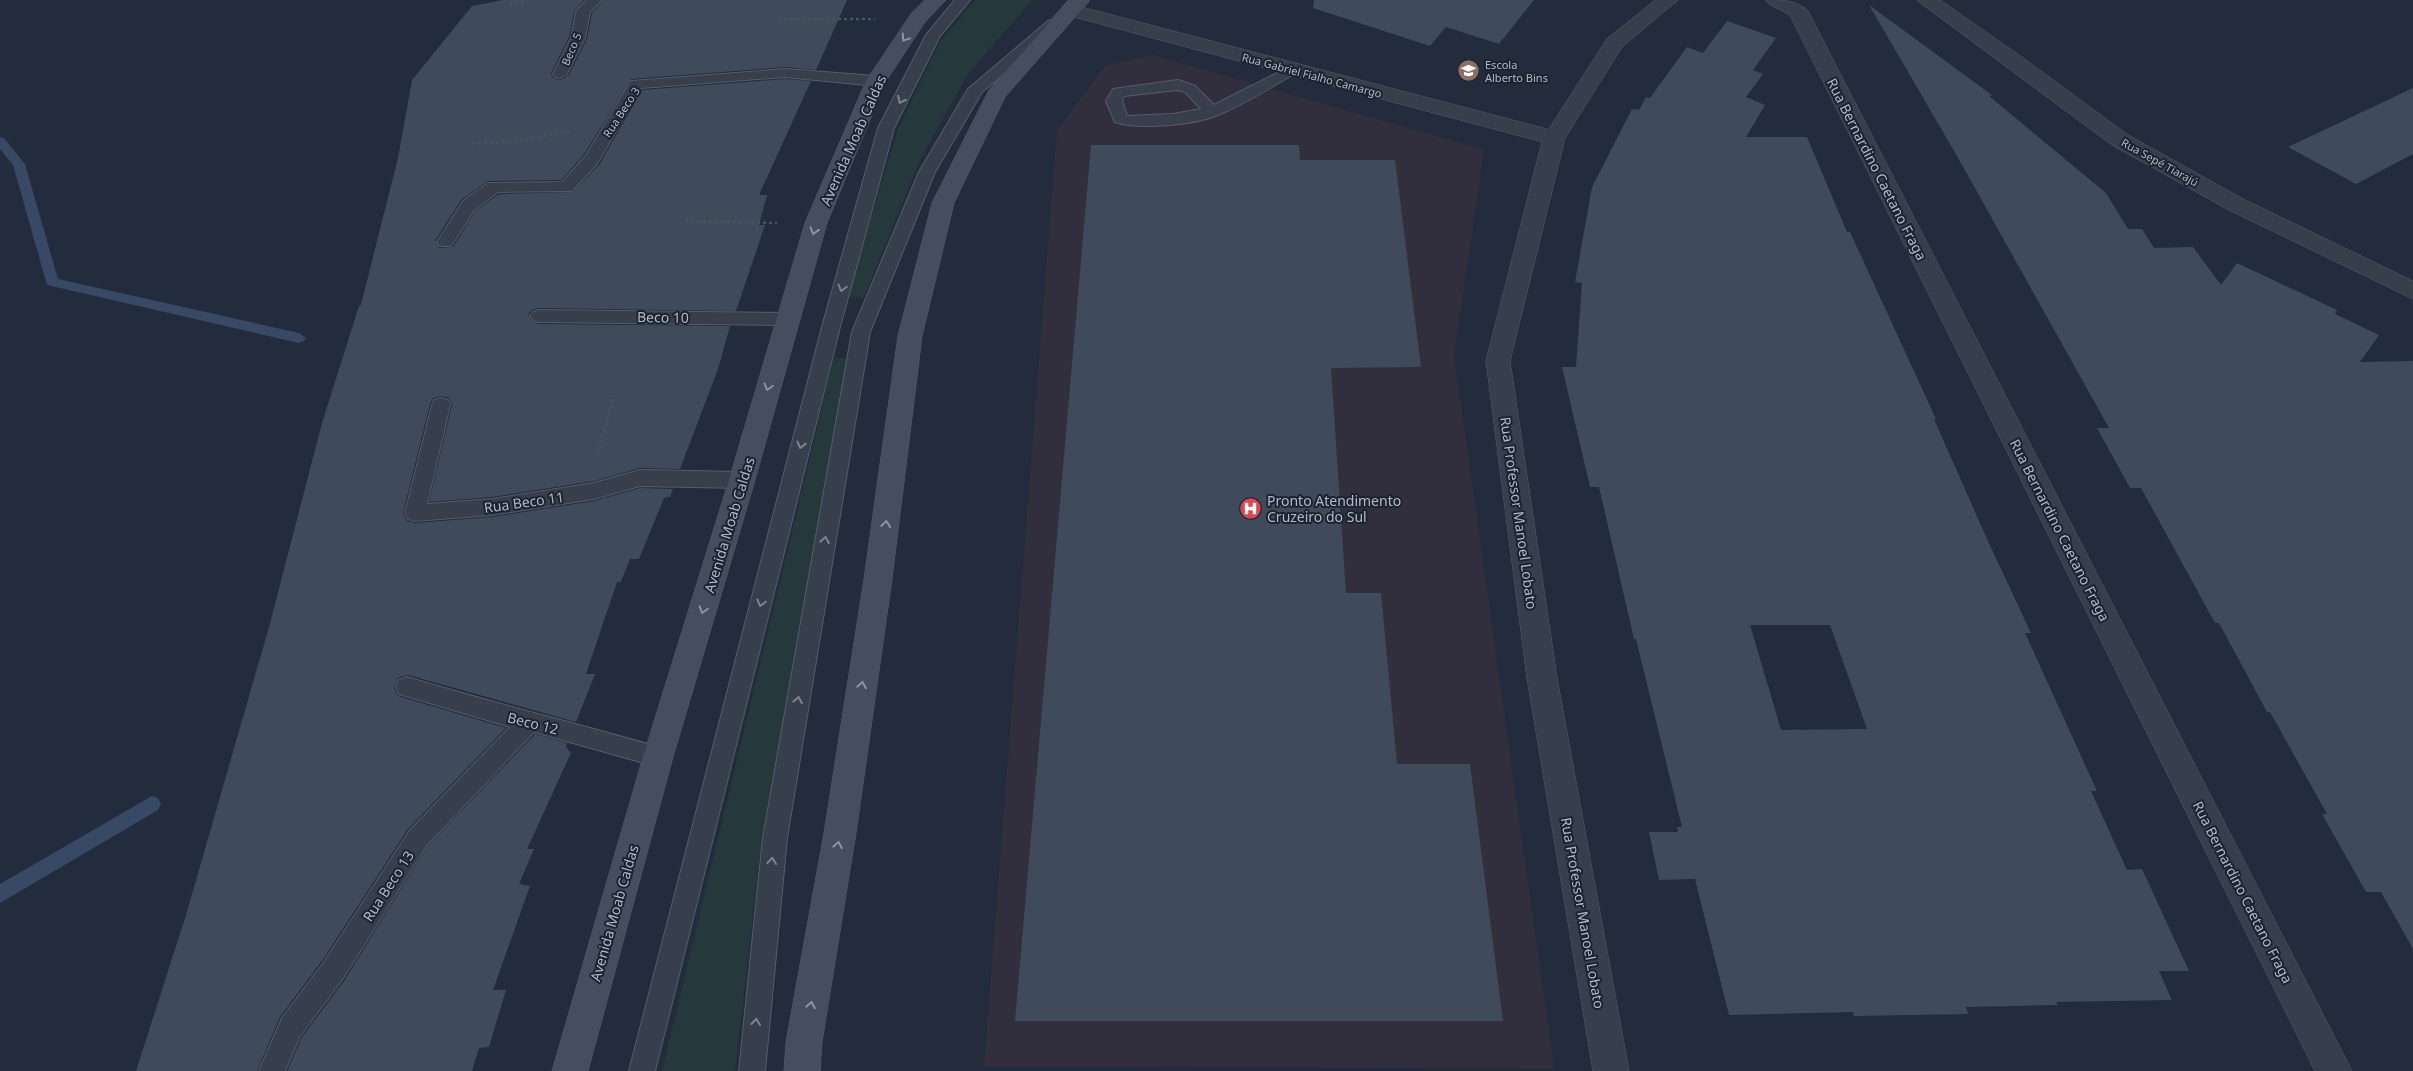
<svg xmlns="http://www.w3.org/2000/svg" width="2413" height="1071" font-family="'Noto Sans',sans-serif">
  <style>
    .medical { fill: #312f3d }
    .green { fill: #25393d }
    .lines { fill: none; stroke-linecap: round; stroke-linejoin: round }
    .stream { fill: #384965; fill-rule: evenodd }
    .building { fill: #3f4a5b; fill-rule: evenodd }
    .service-casing { stroke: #555c6a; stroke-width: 2 }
    .minor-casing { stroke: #555c6a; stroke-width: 1 }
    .tertiary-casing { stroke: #555c6a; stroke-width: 1 }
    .secondary-casing { stroke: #555c6a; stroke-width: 1 }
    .path { stroke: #43565a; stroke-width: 2.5; stroke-dasharray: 3 3; stroke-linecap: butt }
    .service { fill: #373e4c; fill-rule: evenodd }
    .minor { fill: #373e4c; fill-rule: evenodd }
    .tertiary { fill: #373e4c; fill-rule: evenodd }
    .secondary { fill: #454d5f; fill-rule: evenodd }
    .oneway { stroke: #8c93a3 }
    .oneway2 { stroke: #7b8290 }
    .labels { text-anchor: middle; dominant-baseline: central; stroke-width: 4; stroke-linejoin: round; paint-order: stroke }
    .far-street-label { font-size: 11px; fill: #b2b9c7; stroke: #1c2331 }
    .far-poi-label { font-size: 11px; fill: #b2b9c7; stroke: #1c2331; text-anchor: start }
    .street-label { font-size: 14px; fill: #b2b9c7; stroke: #1c2331 }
    .poi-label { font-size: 14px; fill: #b2b9c7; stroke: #1c2331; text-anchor: start }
  </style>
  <rect width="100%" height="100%" fill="#232c3c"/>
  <!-- medical -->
  <path class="medical" d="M1153 55 1484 150 1454 356 1554 1068 984 1066 1057 130 1106 65Z"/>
  <!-- green -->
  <g class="green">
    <path d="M975 0H1032L968 74 920 160 864 297H847L898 129 940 42Z"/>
    <path d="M834 358H850L762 838 735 1071H662Z"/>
  </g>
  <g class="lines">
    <!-- stream -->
    <g class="stream">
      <path d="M0 137 4 138 25 164 58 279 299 333 306 338 304 341 299 343 47 285 13 165 0 149Z"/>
      <path d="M152 796 158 798 161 804 158 810 0 903V884Z"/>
    </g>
  </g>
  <!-- building -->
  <g class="building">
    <path d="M503 0H584L574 11 569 37 551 73 553 78 560 80 569 75 587 39 592 13 604 0H847L816 70 785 67 631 79 583 156 561 180 488 181 461 200 435 241 439 248 453 247 476 210 499 194 573 192 599 165 642 90 785 79 811 81 759 195H767L759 225H765L736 311 539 308 532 310 528 315 532 321 539 324 730 326 718 369 680 469 640 468 594 481 492 497 429 502 452 405 449 398 442 396 433 398 430 404 403 513 407 521 415 523 492 517 594 501 640 488 673 489 670 497 664 498 639 559H630L621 582H617L586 674H595L576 722 408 675 398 678 394 688 398 696 506 728 408 829 322 961 280 1017 257 1071H136L186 915 269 627 322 423 359 306 361 305 398 158 412 80 472 6Z"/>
    <path d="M1314 0H1534L1499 44 1446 27 1430 46 1313 8Z"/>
    <path d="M1869 5 1992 95 1989 96 2106 193 2128 229H2142L2154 248 2193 247 2221 285 2237 263 2337 310 2335 314 2379 335 2360 362 2413 361V949L2381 892H2366L2322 814H2327L2270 712H2267L2219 623H2215L2141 488H2130L2097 428H2109L1957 156Z"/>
    <path d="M1727 21 1776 38 1753 70 1763 74 1746 97 1765 105 1746 137H1807L1847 232H1850L1936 419H1934L1987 539 2031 633H2025L2097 791H2091L2127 870 2142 869 2189 971H2159L2172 1000 2056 1002 2058 1005 1966 1007 1968 1014 1854 1016 1853 1012 1729 1015 1695 879 1659 880 1649 832H1678L1677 827H1682L1636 639H1634L1599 487H1590L1562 367H1576L1582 283 1575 282 1592 187 1632 109 1639 110 1646 97 1650 98 1687 47 1703 53ZM1750 625H1830L1867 729 1781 730Z"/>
    <path d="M2413 88V154L2356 184 2288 147Z"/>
    <path d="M1091 145H1299L1300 160H1395L1421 367 1331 368 1346 593H1381L1397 764H1470L1503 1021H1015Z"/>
    <path d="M535 734 567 743 566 747 571 753 527 849H534L519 884 530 886 493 990H506L489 1047 479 1048 472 1071H287L302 1037 344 981 427 847Z"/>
  </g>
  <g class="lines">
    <defs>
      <g id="service">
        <path d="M587 0H602L590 12 585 38 567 74 560 78 555 77 553 74 571 38 576 11Z"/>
        <path d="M955 0H970L940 36 894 128 840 327 655 1071H629L822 327 878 128 926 35Z"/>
        <path d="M1053 20 1058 21 1060 24 1058 27 982 92 935 172 870 332 787 838 765 1071H739L763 838 852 332 919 172 968 89 1048 21Z"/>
        <path d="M1291 66 1296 67 1298 70 1296 73C1271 87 1245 104 1218 115 1194 125 1138 130 1115 122L1106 101 1113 89 1178 80 1195 86 1214 105ZM1177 90 1185 92 1201 109 1173 114 1127 116 1122 101 1124 96Z"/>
        <path d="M785 69 876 76 883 81 876 86 785 77 641 88 597 164 572 191 498 192 475 209 451 246H439L437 242 463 201 488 183 562 182 585 157 631 81Z"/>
        <path d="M539 310 787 313 793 315 796 319 793 323 787 325 539 322 533 320 530 316 533 312Z"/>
        <path d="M441 398 448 400 450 405 427 504 492 499 594 483 640 470 742 472 749 475 752 480 749 485 742 488 640 486 594 499 492 515 415 521 408 519 405 513 432 405 434 400Z"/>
        <path d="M407 677C490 702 574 723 658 747L666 750 669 757 666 764 658 767 534 732 426 846 342 980 300 1036 285 1071H259L282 1018 324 962 410 830 510 727 399 694 396 687 399 680Z"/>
      </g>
      <g id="minor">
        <path d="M1766 0C1781 0 1798 0 1808 11L2352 1071H2315L1790 15 1769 4Z"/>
        <path d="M1070 4 1562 133 1565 138 1562 143 1554 145 1063 14 1060 10 1063 6Z"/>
      </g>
      <g id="tertiary">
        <path d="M1656 0H1678L1622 47 1565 138 1510 361 1557 678 1629 1071H1593L1527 678 1486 361 1543 138 1607 39Z"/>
        <path d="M1917 0H1940L2019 55 2128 135 2243 199 2413 281V299L2227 209 2112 145Z"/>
      </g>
      <g id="secondary">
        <path d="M925 0H946L925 22 886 81 827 223 755 480 673 757 588 1071H552L643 757 729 480 805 223 866 81 911 14Z"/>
        <path d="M1069 0H1090L1005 97 954 203 922 336 892 579 856 833 822 1042 820 1071H784L786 1042 824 833 864 579 898 336 932 203 989 90Z"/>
      </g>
    </defs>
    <!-- service casing -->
    <use href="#service" class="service-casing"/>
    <!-- minor casing -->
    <use href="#minor" class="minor-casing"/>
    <!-- tertiary casing -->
    <use href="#tertiary" class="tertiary-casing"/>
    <!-- secondary casing -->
    <use href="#secondary" class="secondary-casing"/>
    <!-- path -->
    <g class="path">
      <path d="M509 3 529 0"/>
      <path d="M778 19H875"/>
      <path d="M472 144 518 141 570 131"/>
      <path d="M685 221 777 223"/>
      <path d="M598 455 614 395"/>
    </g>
    <!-- service -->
    <use href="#service" class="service"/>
    <!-- minor -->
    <use href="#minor" class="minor"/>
    <!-- tertiary -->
    <use href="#tertiary" class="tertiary"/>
    <!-- secondary -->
    <use href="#secondary" class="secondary"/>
  </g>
  <!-- one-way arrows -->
  <defs><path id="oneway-chevron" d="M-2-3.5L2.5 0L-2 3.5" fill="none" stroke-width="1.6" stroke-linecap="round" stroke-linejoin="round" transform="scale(1.25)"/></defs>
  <g class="oneway">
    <use href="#oneway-chevron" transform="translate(905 38) rotate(124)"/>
    <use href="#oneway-chevron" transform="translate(814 231) rotate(107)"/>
    <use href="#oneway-chevron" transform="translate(768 387) rotate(106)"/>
    <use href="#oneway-chevron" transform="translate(886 524) rotate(-83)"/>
    <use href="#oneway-chevron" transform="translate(703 610) rotate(107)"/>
    <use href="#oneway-chevron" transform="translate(862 685) rotate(-81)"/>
    <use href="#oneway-chevron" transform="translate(838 845) rotate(-80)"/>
    <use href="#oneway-chevron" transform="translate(811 1005) rotate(-80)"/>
  </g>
  <g class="oneway2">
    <use href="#oneway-chevron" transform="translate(901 100) rotate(117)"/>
    <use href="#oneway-chevron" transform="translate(842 288) rotate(105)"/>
    <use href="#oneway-chevron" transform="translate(801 445) rotate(104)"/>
    <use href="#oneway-chevron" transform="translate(825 540) rotate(-80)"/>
    <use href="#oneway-chevron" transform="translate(761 603) rotate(104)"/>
    <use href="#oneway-chevron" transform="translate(798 700) rotate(-80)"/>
    <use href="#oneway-chevron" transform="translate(772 861) rotate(-84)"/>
    <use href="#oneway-chevron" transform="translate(756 1022) rotate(-84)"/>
  </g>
  <!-- icons -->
  <defs>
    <symbol id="school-disc" viewBox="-11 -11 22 22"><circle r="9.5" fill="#8d6e63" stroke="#1c2331"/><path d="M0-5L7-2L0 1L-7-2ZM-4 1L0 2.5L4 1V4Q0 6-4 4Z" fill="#fff"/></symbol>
    <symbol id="hospital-disc" viewBox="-11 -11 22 22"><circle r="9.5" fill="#e0444e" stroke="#1c2331"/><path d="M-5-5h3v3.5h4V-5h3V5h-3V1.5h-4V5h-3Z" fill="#fff"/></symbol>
  </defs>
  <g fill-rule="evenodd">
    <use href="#school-disc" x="1456" y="58" width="25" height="25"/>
    <use href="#hospital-disc" x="1238" y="496" width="25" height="25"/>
  </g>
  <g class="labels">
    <!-- far-street labels -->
    <g class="far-street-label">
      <text transform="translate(571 49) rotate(-67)">Beco 5</text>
      <text transform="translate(1312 75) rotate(15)">Rua Gabriel Fialho Camargo</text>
      <text transform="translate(621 112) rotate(-57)">Rua Beco 3</text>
      <text transform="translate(2160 162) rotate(29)">Rua Sepé Tiarajú</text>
    </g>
    <!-- far-poi labels -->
    <g class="far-poi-label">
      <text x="1485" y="64">Escola<tspan x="1485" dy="13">Alberto Bins</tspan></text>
    </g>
    <!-- street labels -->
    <g class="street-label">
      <text transform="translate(853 140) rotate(-66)">Avenida Moab Caldas</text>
      <text transform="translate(1877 169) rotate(63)">Rua Bernardino Caetano Fraga</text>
      <text transform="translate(663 317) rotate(1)">Beco 10</text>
      <text transform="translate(524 502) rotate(-8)">Rua Beco 11</text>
      <text transform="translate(1519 513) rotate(82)">Rua Professor Manoel Lobato</text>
      <text transform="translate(729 525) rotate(-73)">Avenida Moab Caldas</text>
      <text transform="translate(2060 530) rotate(63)">Rua Bernardino Caetano Fraga</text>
      <text transform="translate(533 723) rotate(14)">Beco 12</text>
      <text transform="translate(388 886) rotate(-57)">Rua Beco 13</text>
      <text transform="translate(2243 892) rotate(63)">Rua Bernardino Caetano Fraga</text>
      <text transform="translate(614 913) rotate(-74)">Avenida Moab Caldas</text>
      <text transform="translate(1583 913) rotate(80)">Rua Professor Manoel Lobato</text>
    </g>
    <!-- poi labels -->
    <g class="poi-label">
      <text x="1267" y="500">Pronto Atendimento<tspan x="1267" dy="16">Cruzeiro do Sul</tspan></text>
    </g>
  </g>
</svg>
